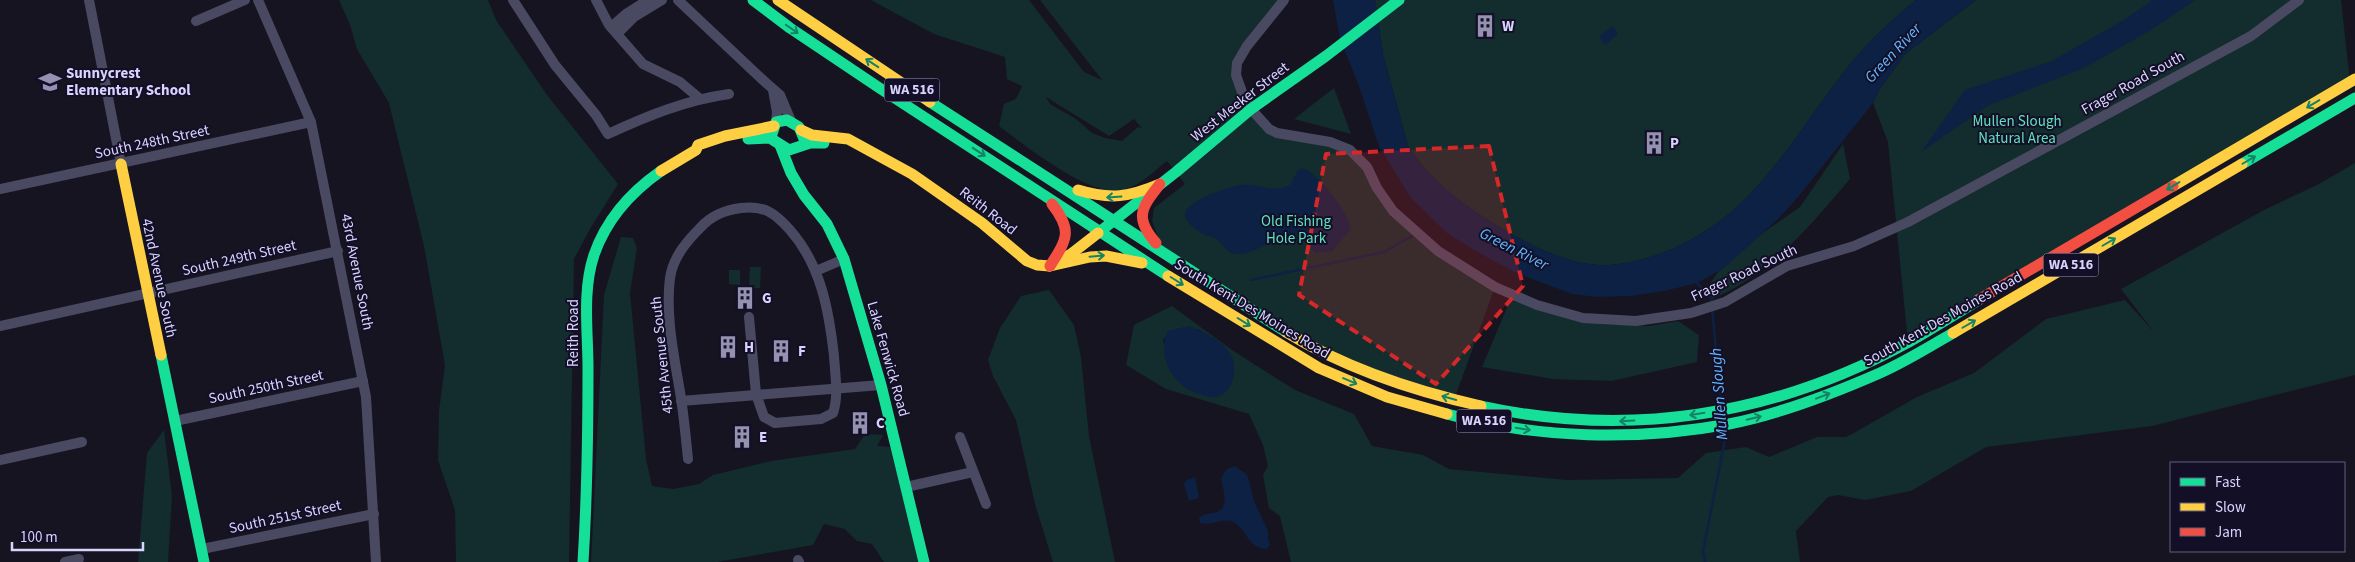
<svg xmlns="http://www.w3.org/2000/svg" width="2355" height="562" font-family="'Source Sans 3',sans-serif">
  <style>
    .green { fill: #132c2d; fill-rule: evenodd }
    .water { fill: #0d2144 }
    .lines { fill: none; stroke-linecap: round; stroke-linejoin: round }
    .stream { stroke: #0d2144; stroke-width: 2.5 }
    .street { stroke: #4a4962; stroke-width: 10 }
    .fast { stroke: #16e098; stroke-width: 11 }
    .slow { stroke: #ffcf43; stroke-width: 11 }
    .jam { stroke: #f24e42; stroke-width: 11 }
    .oneway { stroke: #158265 }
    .marked { fill: #d62828; fill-opacity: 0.2; stroke: #d62828; stroke-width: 4; stroke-dasharray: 10 6; stroke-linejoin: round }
    .labels { text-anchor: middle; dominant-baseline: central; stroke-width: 4; stroke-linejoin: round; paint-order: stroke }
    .shield { fill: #130f26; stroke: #9e99be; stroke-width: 1 }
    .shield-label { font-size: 14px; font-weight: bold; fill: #d9d4ff }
    .poi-label { font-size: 15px; font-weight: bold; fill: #d9d4ff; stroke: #130f26; text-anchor: start }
    .street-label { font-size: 15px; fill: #d9d4ff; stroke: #130f26 }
    .park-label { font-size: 15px; fill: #5fe0c0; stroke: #130f26 }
    .water-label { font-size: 16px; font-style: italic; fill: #62b6ff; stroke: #130f26 }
  </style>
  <rect width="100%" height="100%" fill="#161421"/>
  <!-- green -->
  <g class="green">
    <path d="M339 0H488L496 20 547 95 618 184 590 229 574 259 569 562H456L455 510 438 460 439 411 445 365 424 246 389 103 357 49 350 25Z"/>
    <path d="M871 0H1029L1084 72 1102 80 1040 0H1284L1237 63 1244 98 1269 129 1350 150 1406 224 1495 287 1454 400 1331 355 1163 251 1152 221 1154 208 1185 184 1167 161C1153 172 1141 185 1123 190 1092 199 1024 145 999 126L1004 104 1016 99 1022 86 1007 79 1005 57 934 34ZM1046 97 1109 136 1134 119 1142 128 1138 127 1122 141 1105 138 1092 133 1076 119 1050 104Z"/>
    <path d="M1375 0H1916C1893 19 1870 40 1851 63 1816 106 1788 155 1749 195 1714 232 1662 261 1610 265 1581 267 1549 254 1524 241 1481 218 1434 187 1408 146L1383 54Z"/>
    <path d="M1976 0H2341L2350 82 1908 342 1888 142 1873 103 1879 90 1905 54Z"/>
    <path d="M1334 88 1351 134 1294 119Z"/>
    <path d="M1843 144 1850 179C1810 226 1771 274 1712 299L1708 286 1724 264 1764 232 1800 207Z"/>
    <path d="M2355 163V375L2152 426 1986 447 1911 491 1865 500 1838 495 1828 497 1796 531 1800 562H1291L1280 516 1269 508 1263 475 1268 466 1263 445 1249 414 1166 389 1126 365 1134 325 1172 306 1232 350 1295 390 1354 414 1372 446 1423 455 1449 469 1567 480 1678 478 1706 453 1746 447 1769 457 1817 437H1846L1852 434 1917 397 1974 373 2046 319 2125 300 2154 332 2121 289 2264 210 2319 184ZM1198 329C1227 346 1236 351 1231 385L1168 366 1163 339Z"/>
    <path d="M621 237 633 238 637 248 630 293 646 459 652 486 673 489 699 484 713 475 771 461 855 449 865 434 883 435 877 446 890 447 920 562H884L872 544 857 541 845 529 824 524 813 545 717 562H591L604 295Z"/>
    <path d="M750 267H761L760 288H749Z"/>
    <path d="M729 270H740V285L729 284Z"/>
    <path d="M1049 290 1074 325 1081 357 1089 436 1115 562H1053L1035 504 1016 420 993 376 988 360 1000 328 1021 296Z"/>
    <path d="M1511 298 1602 324 1649 326 1678 321 1699 335 1697 362 1611 381 1553 379 1482 367Z"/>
    <path d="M164 430 172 496 168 562H138L147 453Z"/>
  </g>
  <!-- water -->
  <g class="water">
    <path d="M1333 0H1375L1383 54 1408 146C1434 187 1481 218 1524 241 1549 254 1581 267 1610 265 1662 261 1714 232 1749 195 1788 155 1816 106 1851 63 1870 40 1893 19 1916 0H1976L1905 54 1879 90 1873 103 1798 197 1778 219 1724 268 1697 283 1664 291 1630 296 1597 297 1572 294 1514 272 1474 250 1447 233 1411 198 1379 146 1359 86 1340 39Z"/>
    <path d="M2153 0H2195L2151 30 2084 68 1989 105 1921 152 1965 90 2052 61 2122 21Z"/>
    <path d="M1613 26 1618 34 1605 45 1599 36Z"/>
    <path d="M1302 168C1316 171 1352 215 1350 230L1332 251 1315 253C1310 248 1307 238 1301 235 1284 229 1253 257 1236 254 1226 253 1223 243 1215 238 1210 236 1205 236 1201 233 1196 229 1186 223 1185 216 1182 202 1230 186 1242 185 1260 183 1273 194 1290 185L1298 170Z"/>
    <path d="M1189 326C1203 331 1225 342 1232 357 1238 371 1232 395 1215 397 1209 398 1201 394 1196 393 1185 389 1176 381 1170 371 1164 358 1161 343 1168 331Z"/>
    <path d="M1234 466 1245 473 1248 477 1254 501 1268 531V539L1270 544 1267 549C1249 549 1247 531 1235 523 1224 516 1211 527 1200 523L1199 518C1203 514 1208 514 1214 513 1231 509 1223 490 1221 478L1227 469Z"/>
    <path d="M1195 477 1199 498 1189 501 1184 484 1187 480Z"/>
  </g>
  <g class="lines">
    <!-- stream -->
    <g class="stream">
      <path d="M1251 280 1384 252 1412 236"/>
      <path d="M1696 282 1711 298 1712 303"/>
      <path d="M1712 308 1721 402"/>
      <path d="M1705 562 1703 551 1725 440 1724 433"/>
    </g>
    <!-- street -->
    <g class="street">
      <path d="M89 0 121 164"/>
      <path d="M258 0 311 122 366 397 376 562"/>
      <path d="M513 0 555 65 596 115 608 134C647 116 686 100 729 94"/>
      <path d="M596 0 609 25 643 64 680 82 699 98"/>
      <path d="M678 0 764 81 780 95 791 121"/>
      <path d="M1284 0 1247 46 1237 63 1236 75 1244 98 1251 109 1269 129 1277 133 1330 142 1350 150 1367 167 1377 188 1393 211 1438 251 1495 287 1537 305 1583 318 1636 321 1691 313 1725 302 1787 266 1854 246 1908 222 2251 36 2299 0"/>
      <path d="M196 21 245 0"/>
      <path d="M611 27 626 14 648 0"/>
      <path d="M617 34 634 17 662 0"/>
      <path d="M773 90 777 112 776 122"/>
      <path d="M0 189 311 122"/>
      <path d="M816 271 844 259"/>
      <path d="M0 326 338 251"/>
      <path d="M681 401 881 385"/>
      <path d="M175 421 363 381"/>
      <path d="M960 437 986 504"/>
      <path d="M688 459C686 439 684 418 681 398 675 360 665 317 670 278 673 257 687 241 701 227 712 215 725 210 741 208 764 205 775 213 790 230 821 265 829 311 834 356 835 374 839 396 833 413L821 419 775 423 764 417 756 394 749 317"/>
      <path d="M0 460 82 442"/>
      <path d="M906 487 973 472"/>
      <path d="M202 549 374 514"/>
      <path d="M798 560 799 562"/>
      <path d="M65 562 79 559"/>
    </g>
    <!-- fast -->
    <g class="fast">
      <path d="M753 0 790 28 881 89 1168 276"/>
      <path d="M930 102 1286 332"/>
      <path d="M772 134 776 122 787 120 799 127 804 139"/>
      <path d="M748 139 770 138 789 150 810 143H824"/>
      <path d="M780 145 791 173 804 195 827 224 844 259 881 385 924 562"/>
      <path d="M2242 164 2355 98"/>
      <path d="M1098 233 1176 172 1251 109 1326 56 1399 0"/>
      <path d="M161 355 204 562"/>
      <path d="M1481 406C1632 439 1773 416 1909 342 1933 328 1956 314 1980 299"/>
      <path d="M1447 414C1538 439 1637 441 1729 424 1781 414 1832 394 1880 373 1905 362 1929 347 1953 333"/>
      <path d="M583 562C587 498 588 433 588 368 588 331 582 291 594 255 606 220 631 192 661 171"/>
    </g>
    <!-- slow -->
    <g class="slow">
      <path d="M778 0 930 102"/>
      <path d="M801 130 812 135 848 139 912 174 982 223 1027 261 1037 265 1050 266 1071 254 1098 233"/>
      <path d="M121 164 161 355"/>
      <path d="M661 171 696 150 698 145 725 136 774 126"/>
      <path d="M2173 186 2355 79"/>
      <path d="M1078 190C1111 200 1129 197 1160 184"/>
      <path d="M1050 266 1090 257 1106 256 1142 263"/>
      <path d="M1168 276 1319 368 1387 397 1447 414"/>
      <path d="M1286 332C1345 368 1414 391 1481 406"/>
      <path d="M1953 333 2242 164"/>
    </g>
    <!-- jam -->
    <g class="jam">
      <path d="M1156 243C1134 218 1141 208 1160 184"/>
      <path d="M1050 266C1067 239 1073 231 1052 204"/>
      <path d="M1980 299 2173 186"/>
    </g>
  </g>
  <!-- one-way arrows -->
  <defs><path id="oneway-shaft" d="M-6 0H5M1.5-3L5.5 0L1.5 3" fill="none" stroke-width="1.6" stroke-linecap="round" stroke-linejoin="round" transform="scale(1.25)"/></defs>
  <g class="oneway">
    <use href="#oneway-shaft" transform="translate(792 29) rotate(35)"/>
    <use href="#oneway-shaft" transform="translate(872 63) rotate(-147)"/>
    <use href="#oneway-shaft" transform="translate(2313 104) rotate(149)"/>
    <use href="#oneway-shaft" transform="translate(979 152) rotate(33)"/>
    <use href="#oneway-shaft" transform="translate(2249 160) rotate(-30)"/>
    <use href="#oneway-shaft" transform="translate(2173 186) rotate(149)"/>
    <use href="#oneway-shaft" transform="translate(1114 197) rotate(176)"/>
    <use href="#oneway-shaft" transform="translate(2109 242) rotate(-30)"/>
    <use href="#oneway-shaft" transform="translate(1097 256) rotate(-5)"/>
    <use href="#oneway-shaft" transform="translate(1177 281) rotate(32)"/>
    <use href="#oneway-shaft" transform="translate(1244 322) rotate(32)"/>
    <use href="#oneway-shaft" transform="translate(1969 324) rotate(-30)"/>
    <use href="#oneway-shaft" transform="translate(1350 381) rotate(23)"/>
    <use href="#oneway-shaft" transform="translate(1823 396) rotate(-21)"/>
    <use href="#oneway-shaft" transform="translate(1449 398) rotate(-164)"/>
    <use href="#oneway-shaft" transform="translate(1697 414) rotate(171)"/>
    <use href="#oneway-shaft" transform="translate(1754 418) rotate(-14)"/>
    <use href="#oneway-shaft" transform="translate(1627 421) rotate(177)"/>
    <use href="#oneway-shaft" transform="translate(1523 429) rotate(10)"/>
  </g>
  <!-- marked area -->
  <path class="marked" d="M1489 146 1523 286 1436 384 1299 295 1326 154Z"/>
  <!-- icons -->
  <defs>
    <symbol id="building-bare" viewBox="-9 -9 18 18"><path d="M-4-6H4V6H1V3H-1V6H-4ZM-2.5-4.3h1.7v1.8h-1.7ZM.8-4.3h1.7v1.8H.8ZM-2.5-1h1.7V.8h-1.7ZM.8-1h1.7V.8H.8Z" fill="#9591b1" stroke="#130f26" stroke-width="2.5" paint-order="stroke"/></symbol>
    <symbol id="school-bare" viewBox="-9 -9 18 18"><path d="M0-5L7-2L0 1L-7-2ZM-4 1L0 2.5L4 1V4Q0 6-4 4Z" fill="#9591b1" stroke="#130f26" stroke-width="2.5" paint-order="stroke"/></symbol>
  </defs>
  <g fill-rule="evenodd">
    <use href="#building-bare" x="1469" y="10" width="32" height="32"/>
    <use href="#school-bare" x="34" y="66" width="32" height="32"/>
    <use href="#building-bare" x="1638" y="127" width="32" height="32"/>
    <use href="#building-bare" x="729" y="282" width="32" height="32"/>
    <use href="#building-bare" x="712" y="331" width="32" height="32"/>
    <use href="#building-bare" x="765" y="335" width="32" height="32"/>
    <use href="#building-bare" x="844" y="407" width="32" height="32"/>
    <use href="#building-bare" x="726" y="421" width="32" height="32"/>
  </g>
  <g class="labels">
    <!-- shield labels -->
    <g class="shield">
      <rect x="884.5" y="78.5" width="55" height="23" rx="4"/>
      <rect x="2043.5" y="253.5" width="55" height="23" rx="4"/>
      <rect x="1456.5" y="409.5" width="55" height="23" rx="4"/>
    </g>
    <g class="shield-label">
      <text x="912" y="90">WA 516</text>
      <text x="2071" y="265">WA 516</text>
      <text x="1484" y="421">WA 516</text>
    </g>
    <!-- poi labels -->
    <g class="poi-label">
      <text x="1502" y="26">W</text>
      <text x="66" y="73">Sunnycrest<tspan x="66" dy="17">Elementary School</tspan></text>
      <text x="1670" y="143">P</text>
      <text x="762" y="298">G</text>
      <text x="744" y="347">H</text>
      <text x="798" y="351">F</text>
      <text x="876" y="423">C</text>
      <text x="759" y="437">E</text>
    </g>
    <!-- street labels -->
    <g class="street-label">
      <text transform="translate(2133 83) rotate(-29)">Frager Road South</text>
      <text transform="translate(1240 102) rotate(-38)">West Meeker Street</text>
      <text transform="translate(152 142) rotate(-12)">South 248th Street</text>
      <text transform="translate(988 211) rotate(38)">Reith Road</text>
      <text transform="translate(239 258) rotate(-13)">South 249th Street</text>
      <text transform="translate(357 272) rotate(79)">43rd Avenue South</text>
      <text transform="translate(1744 273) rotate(-25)">Frager Road South</text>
      <text transform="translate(159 278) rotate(78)">42nd Avenue South</text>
      <text transform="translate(1252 309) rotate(31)">South Kent Des Moines Road</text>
      <text transform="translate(1943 319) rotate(-29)">South Kent Des Moines Road</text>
      <text transform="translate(573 333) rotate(-90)">Reith Road</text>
      <text transform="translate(662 355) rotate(-96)">45th Avenue South</text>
      <text transform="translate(888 359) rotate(74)">Lake Fenwick Road</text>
      <text transform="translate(266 387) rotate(-12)">South 250th Street</text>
      <text transform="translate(285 517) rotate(-12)">South 251st Street</text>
    </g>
    <!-- park labels -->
    <g class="park-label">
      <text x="2017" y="121">Mullen Slough<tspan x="2017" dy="17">Natural Area</tspan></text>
      <text x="1296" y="221">Old Fishing<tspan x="1296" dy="17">Hole Park</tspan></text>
    </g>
    <!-- water labels -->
    <g class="water-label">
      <text transform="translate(1893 53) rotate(-47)">Green River</text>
      <text transform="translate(1514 249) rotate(27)">Green River</text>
      <text transform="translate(1719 394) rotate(-94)">Mullen Slough</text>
    </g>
  </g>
  <!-- legend -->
  <rect x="2170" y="462" width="175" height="90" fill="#130f26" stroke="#625e7d"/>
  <rect x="2180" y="478" width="25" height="8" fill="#16e098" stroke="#625e7d"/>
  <text x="2215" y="487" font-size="15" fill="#d9d4ff">Fast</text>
  <rect x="2180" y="503" width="25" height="8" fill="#ffcf43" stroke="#625e7d"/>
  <text x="2215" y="512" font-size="15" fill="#d9d4ff">Slow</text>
  <rect x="2180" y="528" width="25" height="8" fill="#f24e42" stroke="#625e7d"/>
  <text x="2215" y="537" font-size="15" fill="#d9d4ff">Jam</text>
  <!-- scale -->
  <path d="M12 542v8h131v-8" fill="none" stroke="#d9d4ff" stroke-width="2.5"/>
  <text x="20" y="542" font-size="15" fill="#d9d4ff" stroke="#130f26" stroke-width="4" paint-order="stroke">100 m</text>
</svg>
